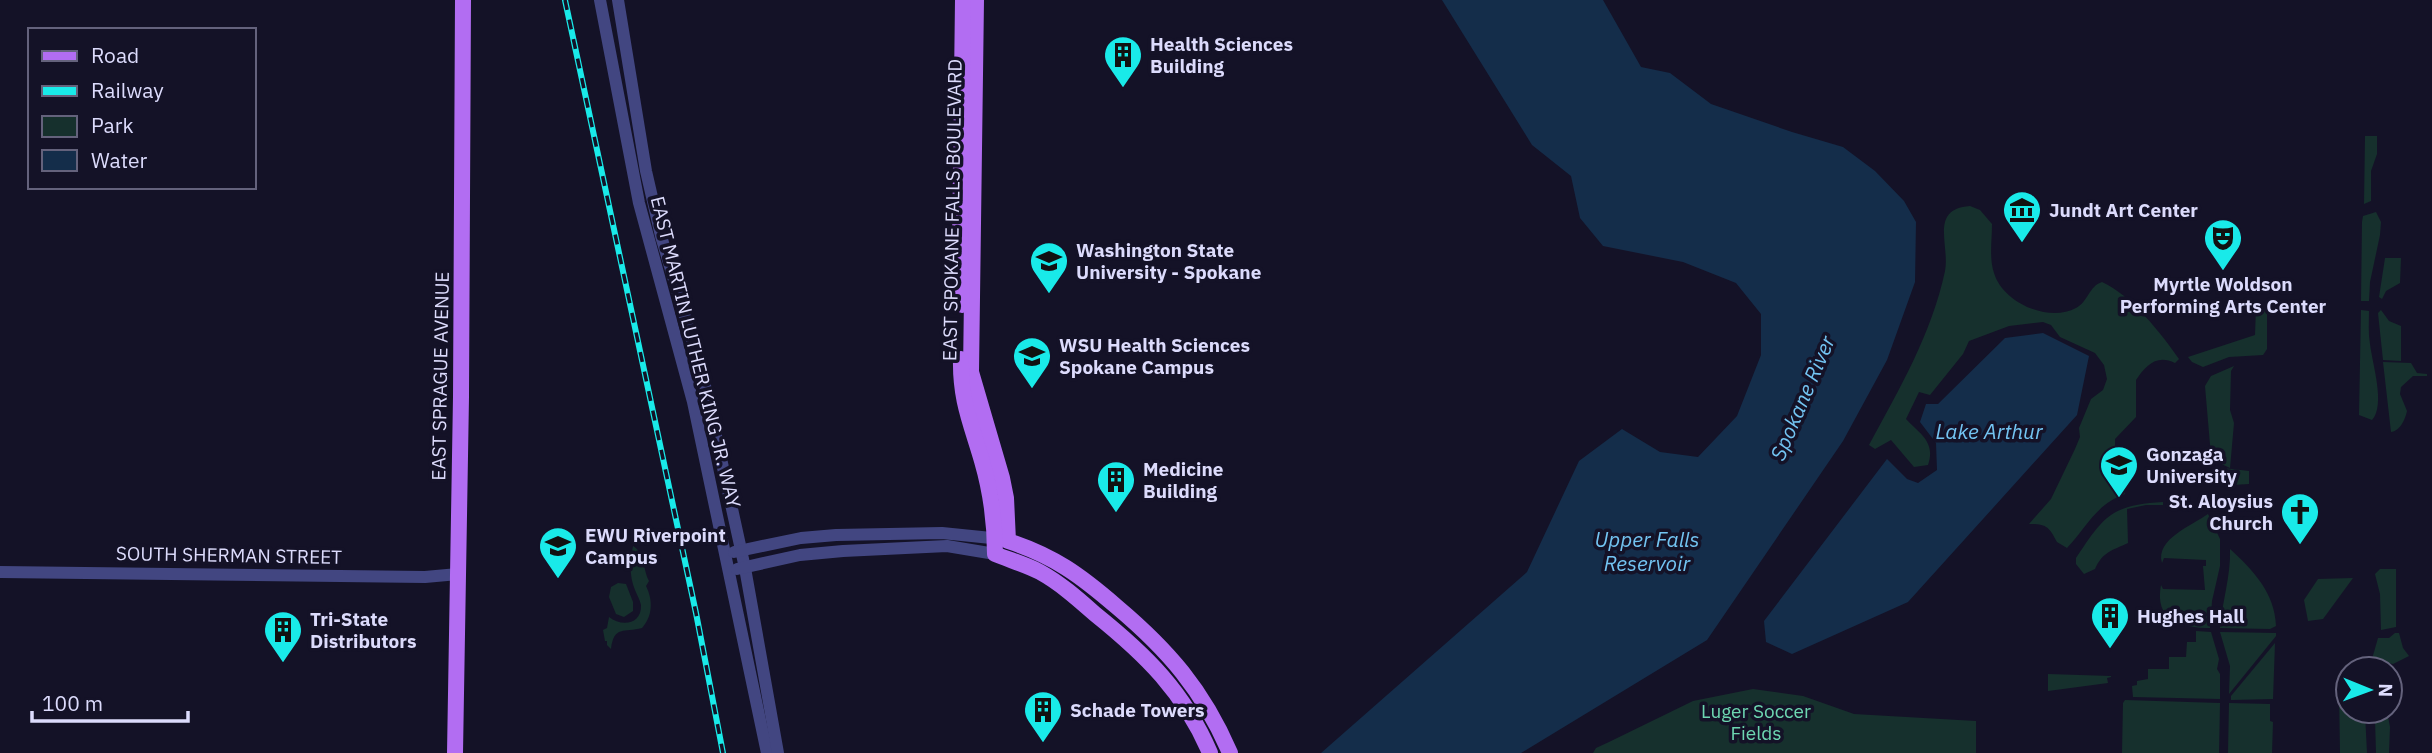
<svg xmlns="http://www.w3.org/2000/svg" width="2432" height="753" font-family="'IBM Plex Sans',sans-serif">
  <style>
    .green { fill: #16302d }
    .water { fill: #142d4a }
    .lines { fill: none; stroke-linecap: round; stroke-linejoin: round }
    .minor { stroke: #424681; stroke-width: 12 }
    .major { stroke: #b26df2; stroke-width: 16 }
    .rail-casing { stroke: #19eae9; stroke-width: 6 }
    .rail { stroke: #141227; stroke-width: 3.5; stroke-dasharray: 10; stroke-linecap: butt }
    .labels { text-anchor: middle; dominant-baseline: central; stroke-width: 7; stroke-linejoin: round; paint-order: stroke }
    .poi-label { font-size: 19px; font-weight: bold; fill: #dcdbfc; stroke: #141227; text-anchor: start }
    .street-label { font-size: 19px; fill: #dcdbfc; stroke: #141227 }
    .park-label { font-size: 19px; fill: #6dd6b1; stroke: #141227 }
    .water-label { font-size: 21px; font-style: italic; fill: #73c4f2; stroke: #141227 }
  </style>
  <rect width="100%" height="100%" fill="#141227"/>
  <!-- green -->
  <g class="green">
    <path d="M2365 136H2377V154L2371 171V201L2364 204Z"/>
    <path d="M1970 206 1980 210 1992 224C1992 240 1989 258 1994 273 2003 303 2049 323 2076 308 2088 302 2089 286 2102 282 2131 295 2161 333 2179 359L2175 363C2157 354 2146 365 2136 380V417L2115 439V453L2106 457 2109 465 2121 473 2125 494C2096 504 2087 527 2067 548L2057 542C2049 527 2047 524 2029 524L2051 499 2075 449 2080 437 2079 428 2091 399 2103 390 2107 379 2104 365 2095 353 2060 337 2051 325 2043 322 2009 326 1969 341 1963 354 1930 395 1919 392 1906 419C1920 434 1936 442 1928 465L1914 467 1891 440 1875 449 1869 445C1899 390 1932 333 1945 271 1950 245 1929 209 1970 206Z"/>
    <path d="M2376 212 2381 222 2380 235 2370 282 2369 301H2361L2362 222 2363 216Z"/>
    <path d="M2385 258H2401L2400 283 2386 291 2382 299 2379 297Z"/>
    <path d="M2264 304 2267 307V349L2263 355 2229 357 2203 367 2192 362 2188 357 2255 335 2256 307Z"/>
    <path d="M2361 310 2369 311C2369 322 2368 333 2370 344 2372 363 2386 405 2372 420L2359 415Z"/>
    <path d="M2381 310 2389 321 2401 326V361L2383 360 2378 313Z"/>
    <path d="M2383 362 2411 363 2417 373 2427 374V376H2413L2401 387 2400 394 2407 411C2405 420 2400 431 2391 432Z"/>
    <path d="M2234 366 2231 371 2230 410 2234 423 2230 468 2215 461 2211 456 2205 386 2211 376Z"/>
    <path d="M2215 467 2249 471V484L2216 486 2210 477V472Z"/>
    <path d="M2163 502V505H2146L2127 509 2128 543C2113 550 2102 552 2095 569L2084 574 2076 564V558C2104 516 2111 505 2163 502Z"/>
    <path d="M2208 514 2220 539V566L2212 601 2210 628C2181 628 2154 621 2161 585L2163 589 2205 590 2203 566H2206V560L2164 558 2162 563C2155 539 2193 525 2208 514Z"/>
    <path d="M633 546C645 553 643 570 649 581L646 586C653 600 653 616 642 628 624 633 614 625 611 649L607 645V641H605L603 630 607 628 609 617C621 627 642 625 641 605 640 600 637 595 635 590 629 575 630 561 633 546Z"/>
    <path d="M2230 549C2253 570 2275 593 2276 626L2270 629 2220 628C2222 602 2231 576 2230 549Z"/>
    <path d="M2380 569H2396V627L2381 630 2380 594 2375 574Z"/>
    <path d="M2353 578 2323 619 2308 621 2304 600 2318 579Z"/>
    <path d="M618 583 626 584 633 602V611L624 617 616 614 609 597 611 587Z"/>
    <path d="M2196 631 2211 632 2219 659 2217 669 2220 674V699L2133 697 2132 686 2137 685V681L2148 679V669H2169V657H2186L2187 642H2196Z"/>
    <path d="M2220 632 2276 633V636L2229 694 2230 666Z"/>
    <path d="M2395 633H2399L2403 648 2409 656 2393 664 2372 659 2378 638H2389Z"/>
    <path d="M2275 643 2273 699 2231 700V696Z"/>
    <path d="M2048 674 2111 676V677L2107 678 2108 683 2048 691Z"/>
    <path d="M2347 688 2348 711 2365 713 2367 753H2340L2339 689Z"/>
    <path d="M1753 689 1803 696 1854 714 1976 721V753H1593L1596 748 1609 742 1693 701Z"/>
    <path d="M2125 700 2220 703 2219 753H2122L2123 703Z"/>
    <path d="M2229 703 2270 704V721L2273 722 2272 753H2228Z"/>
    <path d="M2382 711H2387L2390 727 2389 753H2376L2375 718 2376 713Z"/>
  </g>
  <!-- water -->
  <g class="water">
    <path d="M1442 0H1603L1641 67 1670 73 1711 104 1792 132 1843 147 1875 171 1904 201 1916 222 1915 282 1887 360 1843 441 1707 640 1521 753H1321L1527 572 1579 461 1622 429 1660 452 1698 457 1737 416 1761 355V314L1736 283 1683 262 1603 246 1580 218 1571 176 1532 145Z"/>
    <path d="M2043 333 2089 356 2077 415 1908 602 1792 654 1766 642 1764 621 1887 459 1907 479 1918 483 1937 470 1936 443 1920 422 1926 404H1938L2005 338Z"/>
  </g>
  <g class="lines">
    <!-- minor -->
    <g class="minor">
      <path d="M600 0 639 203 693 402 767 753"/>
      <path d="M618 0 646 171 661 236 704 381 745 568 778 753"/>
      <path d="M734 552 801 538 836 535 942 533 1001 539"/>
      <path d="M737 569 800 555 843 551 947 546 995 554"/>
      <path d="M0 572 425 577 458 574"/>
    </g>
    <!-- major -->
    <g class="major">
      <path d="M976 0 971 372 1002 478 1006 498 1008 541C1054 556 1080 575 1117 607 1168 650 1203 690 1230 753"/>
      <path d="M962 305 960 245 963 0"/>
      <path d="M961 359C960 400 971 423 982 461 991 492 995 522 995 554 1009 560 1025 564 1040 572 1060 583 1078 599 1095 614 1146 655 1184 692 1210 753"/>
      <path d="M455 753 461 397 463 0"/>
    </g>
    <defs>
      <path id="rail" d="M565 0 696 613 723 753"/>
    </defs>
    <!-- rail casing -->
    <use href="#rail" class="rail-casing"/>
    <!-- rail -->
    <use href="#rail" class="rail"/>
  </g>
  <!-- icons -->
  <defs>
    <symbol id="building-pin" viewBox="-11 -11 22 30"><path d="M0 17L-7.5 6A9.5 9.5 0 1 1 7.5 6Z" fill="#19eae9" stroke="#141227"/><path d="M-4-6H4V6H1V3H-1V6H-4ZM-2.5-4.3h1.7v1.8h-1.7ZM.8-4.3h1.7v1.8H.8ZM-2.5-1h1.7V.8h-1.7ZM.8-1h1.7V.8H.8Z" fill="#111"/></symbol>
    <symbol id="museum-pin" viewBox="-11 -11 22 30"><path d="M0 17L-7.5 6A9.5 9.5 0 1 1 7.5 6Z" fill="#19eae9" stroke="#141227"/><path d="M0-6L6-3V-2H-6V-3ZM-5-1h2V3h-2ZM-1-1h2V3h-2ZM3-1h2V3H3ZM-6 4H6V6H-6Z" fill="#111"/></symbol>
    <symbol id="theatre-pin" viewBox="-11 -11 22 30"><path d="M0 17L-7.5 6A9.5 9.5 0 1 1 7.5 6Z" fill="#19eae9" stroke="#141227"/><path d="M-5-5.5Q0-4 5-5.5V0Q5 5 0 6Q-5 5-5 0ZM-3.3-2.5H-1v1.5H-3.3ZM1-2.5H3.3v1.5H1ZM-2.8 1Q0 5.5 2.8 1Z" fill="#111"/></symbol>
    <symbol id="university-pin" viewBox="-11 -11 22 30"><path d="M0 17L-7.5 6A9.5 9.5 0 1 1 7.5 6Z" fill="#19eae9" stroke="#141227"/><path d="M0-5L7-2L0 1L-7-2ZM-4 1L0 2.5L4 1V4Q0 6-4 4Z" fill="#111"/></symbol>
    <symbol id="church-pin" viewBox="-11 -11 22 30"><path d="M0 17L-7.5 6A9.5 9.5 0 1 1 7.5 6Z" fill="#19eae9" stroke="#141227"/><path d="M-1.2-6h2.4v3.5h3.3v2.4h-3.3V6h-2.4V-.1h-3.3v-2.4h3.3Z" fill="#111"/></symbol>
  </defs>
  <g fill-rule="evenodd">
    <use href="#building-pin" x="1101" y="33" width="44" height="60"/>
    <use href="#museum-pin" x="2000" y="188" width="44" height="60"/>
    <use href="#theatre-pin" x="2201" y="216" width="44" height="60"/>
    <use href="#university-pin" x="1027" y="239" width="44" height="60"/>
    <use href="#university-pin" x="1010" y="334" width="44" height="60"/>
    <use href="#university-pin" x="2097" y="443" width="44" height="60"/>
    <use href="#building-pin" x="1094" y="458" width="44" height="60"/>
    <use href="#church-pin" x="2278" y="490" width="44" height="60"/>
    <use href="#university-pin" x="536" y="524" width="44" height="60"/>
    <use href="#building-pin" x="2088" y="594" width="44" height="60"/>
    <use href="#building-pin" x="261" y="608" width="44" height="60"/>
    <use href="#building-pin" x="1021" y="688" width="44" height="60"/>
  </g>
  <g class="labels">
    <!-- poi labels -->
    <g class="poi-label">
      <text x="1150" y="44">Health Sciences<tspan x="1150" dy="22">Building</tspan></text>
      <text x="2049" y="210">Jundt Art Center</text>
      <text x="1076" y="250">Washington State<tspan x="1076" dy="22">University - Spokane</tspan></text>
      <text x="2223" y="284" text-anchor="middle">Myrtle Woldson<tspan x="2223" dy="22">Performing Arts Center</tspan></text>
      <text x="1059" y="345">WSU Health Sciences<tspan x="1059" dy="22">Spokane Campus</tspan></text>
      <text x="2146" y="454">Gonzaga<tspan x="2146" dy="22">University</tspan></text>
      <text x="1143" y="469">Medicine<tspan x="1143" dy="22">Building</tspan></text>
      <text x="2273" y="501" text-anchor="end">St. Aloysius<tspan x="2273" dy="22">Church</tspan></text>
      <text x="585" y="535">EWU Riverpoint<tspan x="585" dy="22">Campus</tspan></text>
      <text x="2137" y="616">Hughes Hall</text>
      <text x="310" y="619">Tri-State<tspan x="310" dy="22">Distributors</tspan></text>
      <text x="1070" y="710">Schade Towers</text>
    </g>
    <!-- street labels -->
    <g class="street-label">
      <text transform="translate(952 210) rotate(-89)">EAST SPOKANE FALLS BOULEVARD</text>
      <text transform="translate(696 352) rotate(76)">EAST MARTIN LUTHER KING JR. WAY</text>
      <text transform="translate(440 376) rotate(-89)">EAST SPRAGUE AVENUE</text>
      <text transform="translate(229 555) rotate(1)">SOUTH SHERMAN STREET</text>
    </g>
    <!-- park labels -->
    <g class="park-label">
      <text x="1756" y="711">Luger Soccer<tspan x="1756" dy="22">Fields</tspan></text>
    </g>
    <!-- water labels -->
    <g class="water-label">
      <text transform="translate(1802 398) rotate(-67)">Spokane River</text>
      <text x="1989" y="431">Lake Arthur</text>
      <text x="1647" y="539">Upper Falls<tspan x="1647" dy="24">Reservoir</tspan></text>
    </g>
  </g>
  <!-- legend -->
  <rect x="28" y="28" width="228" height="161" fill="#141227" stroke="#64627c" stroke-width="2"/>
  <rect x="42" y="51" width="35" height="10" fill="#b26df2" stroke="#64627c" stroke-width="2"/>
  <text x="91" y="63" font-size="21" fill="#dcdbfc">Road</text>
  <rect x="42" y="86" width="35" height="10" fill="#19eae9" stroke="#64627c" stroke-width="2"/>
  <text x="91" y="98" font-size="21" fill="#dcdbfc">Railway</text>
  <rect x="42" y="116" width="35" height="21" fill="#16302d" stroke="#64627c" stroke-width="2"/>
  <text x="91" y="133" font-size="21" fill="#dcdbfc">Park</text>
  <rect x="42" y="150" width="35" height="21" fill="#142d4a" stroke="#64627c" stroke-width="2"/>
  <text x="91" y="168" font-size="21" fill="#dcdbfc">Water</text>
  <!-- north arrow -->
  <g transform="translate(2369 690) rotate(91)"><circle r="33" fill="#141227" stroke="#64627c" stroke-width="2"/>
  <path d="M0-5L12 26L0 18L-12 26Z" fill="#19eae9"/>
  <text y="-10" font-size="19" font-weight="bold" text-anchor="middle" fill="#dcdbfc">N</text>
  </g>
  <!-- scale -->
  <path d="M32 711v10h156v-10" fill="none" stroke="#dcdbfc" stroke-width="3.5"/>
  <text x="42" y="711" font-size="21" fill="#dcdbfc" stroke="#141227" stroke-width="5" paint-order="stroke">100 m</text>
</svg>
